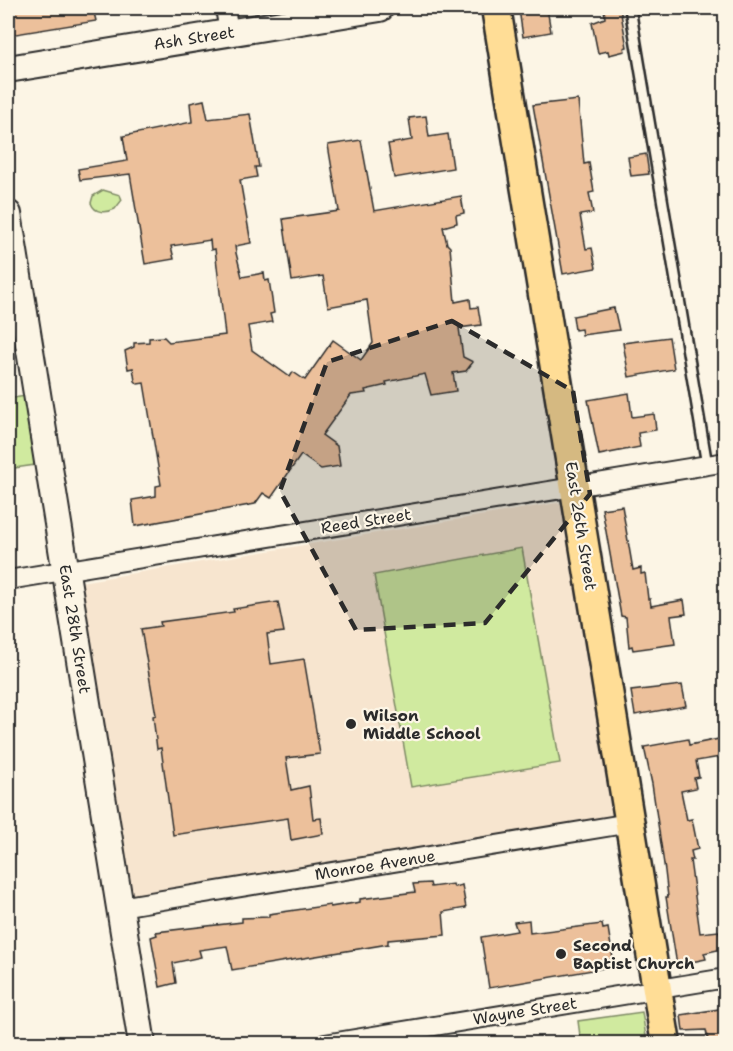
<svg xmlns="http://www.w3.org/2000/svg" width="733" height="1051" font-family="'Shantell Sans',sans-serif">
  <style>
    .built { fill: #f7e5cf }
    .green { fill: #d0ea9f; stroke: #7e8a65; stroke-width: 1.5 }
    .building { fill: #ecc09b; stroke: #2b2b2b; stroke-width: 1.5 }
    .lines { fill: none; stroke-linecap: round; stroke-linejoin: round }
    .lane-casing { stroke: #2b2b2b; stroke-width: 14 }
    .street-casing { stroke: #2b2b2b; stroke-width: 22 }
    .secondary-casing { stroke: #2b2b2b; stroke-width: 30 }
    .primary-casing { stroke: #2b2b2b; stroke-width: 33 }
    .lane { stroke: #fcf5e5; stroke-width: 9 }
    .street { stroke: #fcf5e5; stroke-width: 18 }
    .secondary { stroke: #fcf5e5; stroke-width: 26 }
    .primary { stroke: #ffdd96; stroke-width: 28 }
    .marked { fill: #2b2b2b; fill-opacity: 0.2; stroke: #2b2b2b; stroke-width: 4.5; stroke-dasharray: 12 8; stroke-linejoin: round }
    .poi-dot { fill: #2b2b2b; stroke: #fcf5e5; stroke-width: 2 }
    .labels { text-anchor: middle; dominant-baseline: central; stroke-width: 4.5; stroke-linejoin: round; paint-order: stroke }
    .street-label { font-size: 16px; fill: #2b2b2b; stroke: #fcf5e5 }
    .poi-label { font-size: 16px; font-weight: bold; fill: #2b2b2b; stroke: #fcf5e5; text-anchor: start }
  </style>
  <rect width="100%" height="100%" fill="#fcf5e5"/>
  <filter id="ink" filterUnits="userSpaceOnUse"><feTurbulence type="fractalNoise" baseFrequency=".0167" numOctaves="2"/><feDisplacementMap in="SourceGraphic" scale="12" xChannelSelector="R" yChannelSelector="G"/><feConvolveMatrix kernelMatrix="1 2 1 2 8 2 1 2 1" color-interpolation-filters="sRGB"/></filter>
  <g filter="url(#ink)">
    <!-- built -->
    <path class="built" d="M557 503 563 506 567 529 614 813 612 817 133 896 130 894 79 585 81 582Z"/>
    <!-- green -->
    <g class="green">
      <path d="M103 190 120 195 122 200 115 209C106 213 95 214 91 203L93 196Z"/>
      <path d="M25 396 35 465 8 469V399Z"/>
      <path d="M522 548 560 763 411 787 374 575Z"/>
      <path d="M642 1012 647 1043H581L578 1021Z"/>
    </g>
    <!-- building -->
    <g class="building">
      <path d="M8 8H93L96 21 10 35Z"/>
      <path d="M547 8 551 32 523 37 519 9Z"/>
      <path d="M604 8H620L627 47 624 48 625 51 609 55 608 51 598 53 592 23 605 18Z"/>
      <path d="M204 100 208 119 250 114 259 167H255L257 177 240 180 251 243 235 246 236 253 242 277 264 273 265 281 269 280 274 313 270 314 272 322 248 326 252 350 290 377 293 372 305 380 333 340 361 360 373 343 367 300 328 307 323 276 292 281 283 219 339 211 328 145 361 140 374 211 461 196 464 213 456 215 457 223 443 227 447 244 450 247 455 302 470 299 471 308 478 307 481 325 459 328 463 357 473 362 466 371 453 373 456 391 431 395 425 374 386 382 387 385 365 390 366 393 351 395 322 435 337 446 340 466 321 469 301 455 271 498 263 493 255 504 135 526 132 500 156 496V486L161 485 144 383 138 384 135 381 133 368 128 369 125 351 134 347V343L149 342V338L164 337 169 342 225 335 215 249 211 250 210 240 171 246 174 259 145 264 130 174 80 180 78 169 127 161 123 136 192 122 190 103Z"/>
      <path d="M578 100 584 164 589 163 594 192 589 193 593 213 580 215 586 249 592 248 596 268 563 274 533 105Z"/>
      <path d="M426 116 429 137 448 134 453 168 394 178 388 144 412 140 409 118Z"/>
      <path d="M646 154 649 174 631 176 628 157Z"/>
      <path d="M614 308 619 330 582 335 581 329 575 330 573 316Z"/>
      <path d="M669 337 674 369 629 377 623 343Z"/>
      <path d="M629 393 632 417 654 414 656 430 638 433 640 447 599 455 588 400Z"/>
      <path d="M622 506 633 570 641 568V574L645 573 648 599H650L651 606 684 600 686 614 671 616 675 644 633 650 632 646 629 647 626 617 621 616 602 509Z"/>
      <path d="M278 602 284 632 267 634 271 664 304 659 320 754 286 758 291 790 309 786 313 819 321 818 323 834 291 840 288 818 173 835 161 748 157 749 153 716 156 715 141 629 161 626 160 622 234 612 233 609Z"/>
      <path d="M682 685 686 706 635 715 631 691Z"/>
      <path d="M688 739 689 745 719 739 720 744 726 742V756L696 761 699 777 694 778 696 788 681 791 687 820 692 819 698 849 691 851 693 860H690L700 933 719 931 722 949 704 953 706 959 677 965 666 897H668L665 871 652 784 644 747Z"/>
      <path d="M430 883 431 887 453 884 454 887 462 885 466 908 443 912 445 935 388 940V944L232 970 227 946 199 950 201 957 173 963 176 983 160 987 151 937 157 935 156 932 242 922V918L269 917V914L330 905V907L360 902V899L415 892 413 884Z"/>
      <path d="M529 920 530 933 602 924 603 929 608 928 613 959 609 960 610 967 489 988 481 937 517 931 514 922Z"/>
      <path d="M726 1008V1044H709L706 1030 683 1031 681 1015Z"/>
    </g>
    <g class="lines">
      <defs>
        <path id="lane" d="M630 8 707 465"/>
        <g id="street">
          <path d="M225 8 229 32"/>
          <path d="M8 580 726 462"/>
          <path d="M120 907 630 823"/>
          <path d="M325 1044 726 978"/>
        </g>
        <g id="secondary">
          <path d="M8 69 380 8"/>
          <path d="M8 214 142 1044"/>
        </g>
        <path id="primary" d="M496 8 666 1044"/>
      </defs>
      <!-- lane casing -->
      <use href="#lane" class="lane-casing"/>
      <!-- street casing -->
      <use href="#street" class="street-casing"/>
      <!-- secondary casing -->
      <use href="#secondary" class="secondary-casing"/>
      <!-- primary casing -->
      <use href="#primary" class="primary-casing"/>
      <!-- lane -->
      <use href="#lane" class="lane"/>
      <!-- street -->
      <use href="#street" class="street"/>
      <!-- secondary -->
      <use href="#secondary" class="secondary"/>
      <!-- primary -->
      <use href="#primary" class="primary"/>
    </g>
  </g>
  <!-- marked area -->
  <path class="marked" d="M452 321 573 391 590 494 485 623 356 630 280 491 327 362Z"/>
  <!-- markers -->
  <g class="poi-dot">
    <circle cx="351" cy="724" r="6"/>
    <circle cx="561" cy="954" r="6"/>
  </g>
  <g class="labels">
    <!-- street labels -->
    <g class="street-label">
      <text transform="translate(194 38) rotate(-9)">Ash Street</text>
      <text transform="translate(366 521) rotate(-9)">Reed Street</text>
      <text transform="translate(581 526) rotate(81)">East 26th Street</text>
      <text transform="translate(75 629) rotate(81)">East 28th Street</text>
      <text transform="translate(375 865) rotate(-9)">Monroe Avenue</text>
      <text transform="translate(525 1011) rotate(-9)">Wayne Street</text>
    </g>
    <!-- poi labels -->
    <g class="poi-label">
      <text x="363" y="715">Wilson<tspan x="363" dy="18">Middle School</tspan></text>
      <text x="573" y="945">Second<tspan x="573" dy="18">Baptist Church</tspan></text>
    </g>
  </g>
  <!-- margin -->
  <rect width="733" height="1051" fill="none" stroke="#fcf5e5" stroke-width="30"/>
  <rect x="15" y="15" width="703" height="1021" fill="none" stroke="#2b2b2b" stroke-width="2" filter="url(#ink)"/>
</svg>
